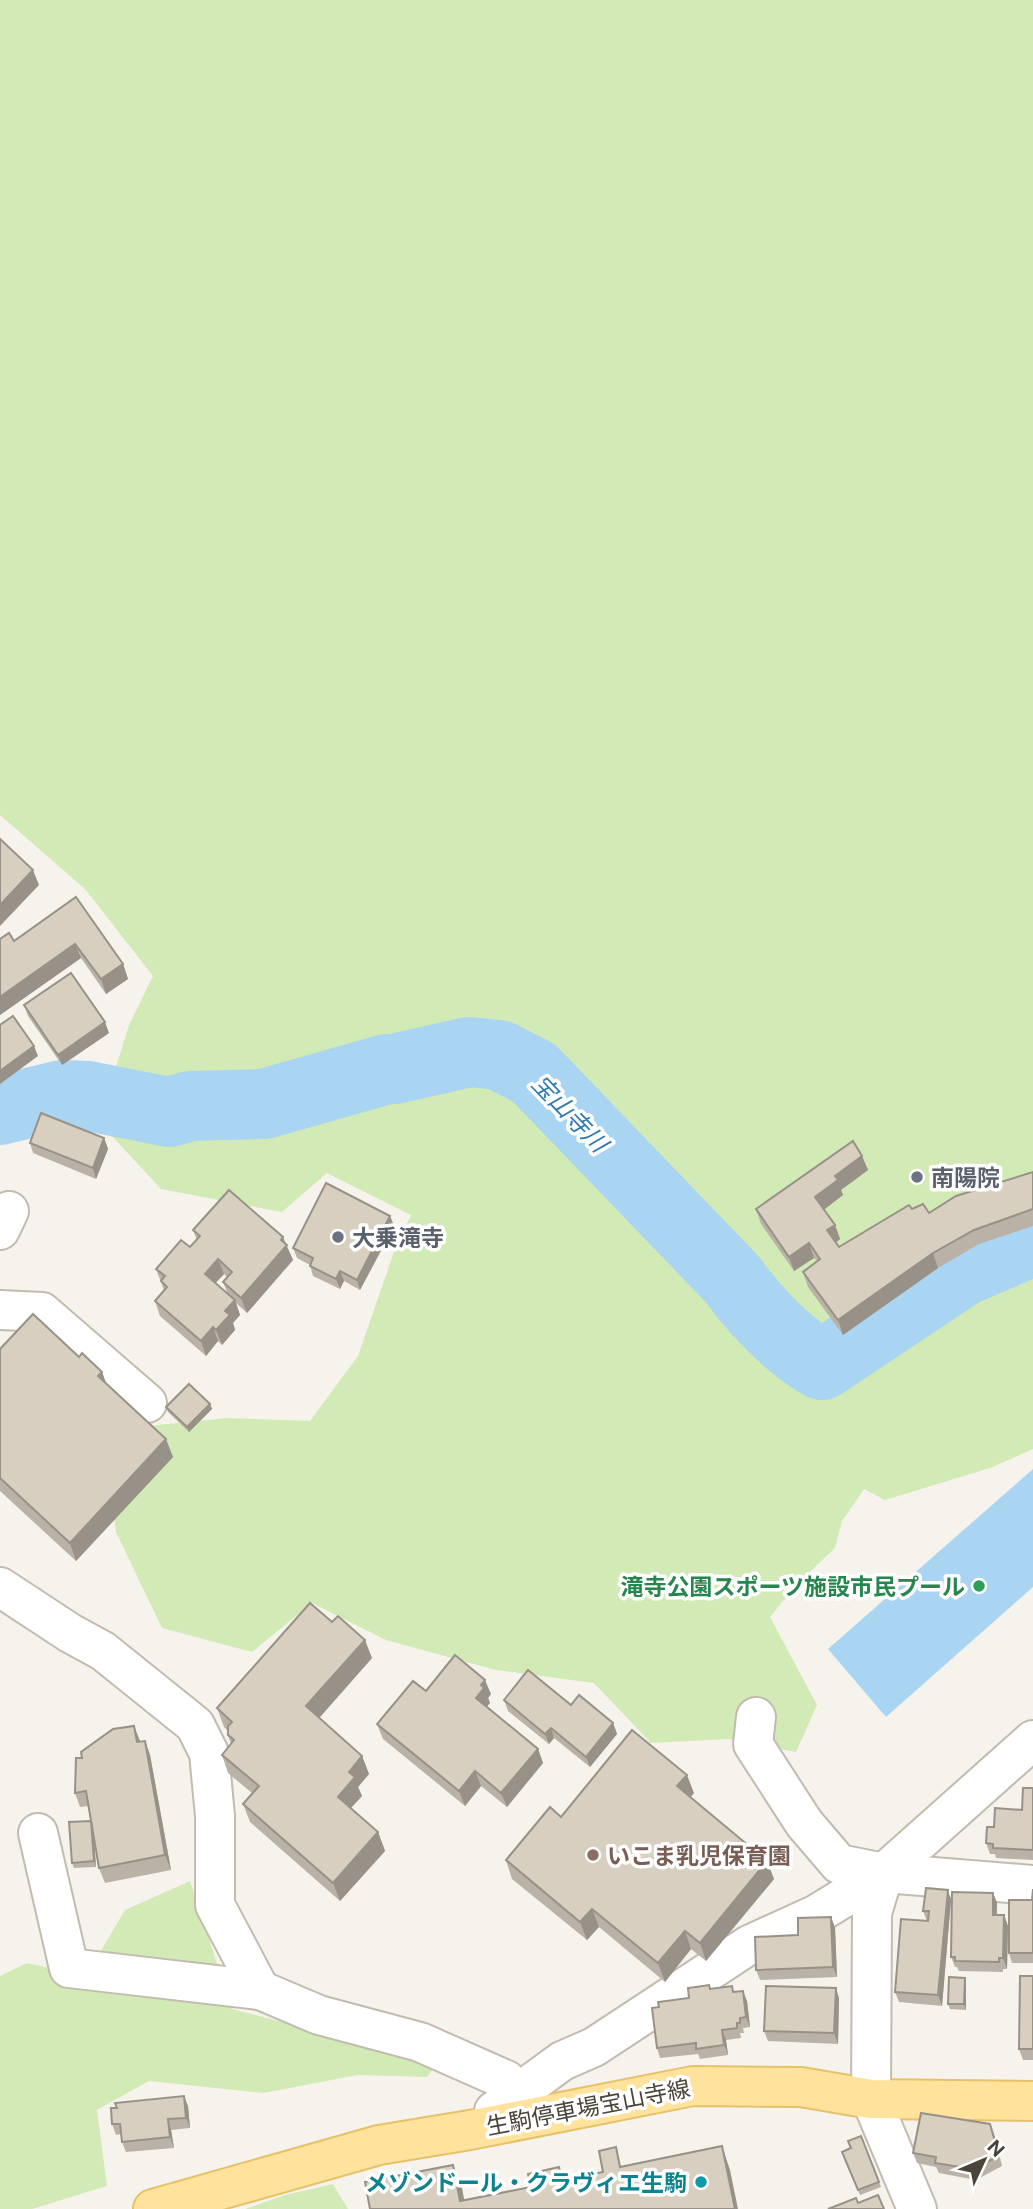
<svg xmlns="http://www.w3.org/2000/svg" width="1033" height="2209" font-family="'Public Sans','Noto Sans JP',sans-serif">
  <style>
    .green { fill: #d2eab5 }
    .water { fill: #a9d4f2 }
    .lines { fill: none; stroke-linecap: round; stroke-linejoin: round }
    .river { stroke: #a9d4f2; stroke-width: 70 }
    .minor-casing { stroke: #c2bbae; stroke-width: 42 }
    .major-casing { stroke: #e6c16a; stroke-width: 42 }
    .minor { stroke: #fff; stroke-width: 38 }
    .major { stroke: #ffe39c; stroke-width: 38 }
    .wall { fill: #bab2a6; fill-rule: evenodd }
    .shaded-wall { fill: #979187 }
    .building { fill: #d8cfc1; stroke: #979187; stroke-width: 2 }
    .worship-dot { fill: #6b7280; stroke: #fff; stroke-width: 2.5 }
    .leisure-dot { fill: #2e9e5b; stroke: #fff; stroke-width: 2.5 }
    .education-dot { fill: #8d6e63; stroke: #fff; stroke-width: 2.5 }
    .culture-dot { fill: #0f9aa8; stroke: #fff; stroke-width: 2.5 }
    .labels { text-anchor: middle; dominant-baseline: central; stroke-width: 7; stroke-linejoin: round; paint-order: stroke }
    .worship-label { font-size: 23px; font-weight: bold; fill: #5b616d; stroke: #fff; text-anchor: start }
    .leisure-label { font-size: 23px; font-weight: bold; fill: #27864d; stroke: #fff; text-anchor: end }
    .education-label { font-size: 23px; font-weight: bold; fill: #785e54; stroke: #fff; text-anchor: start }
    .street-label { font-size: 23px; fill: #4b4439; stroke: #fff }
    .culture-label { font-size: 23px; font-weight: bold; fill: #0d838f; stroke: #fff; text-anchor: end }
    .water-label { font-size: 24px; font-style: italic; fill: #2e7ab2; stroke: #fff }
  </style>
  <rect width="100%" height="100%" fill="#f6f3ec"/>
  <!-- green -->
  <g class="green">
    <path d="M0 0H1033V1449L990 1468 885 1500 864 1489 842 1521 835 1548 795 1586 770 1617 817 1705 796 1752 728 1739 651 1743 594 1683 496 1670 386 1640 312 1603 252 1652 162 1628 116 1532 111 1493 147 1426 228 1418 310 1421 358 1356 395 1249 411 1215 327 1173 282 1212 161 1189 99 1122 129 1025 153 976 85 889 0 815Z"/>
    <path d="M190 1881 232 2009 438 2062 427 2077 357 2075 264 2093 149 2081 97 2110 107 2186 32 2209H0V1976L27 1963 86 1976 125 1910Z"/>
    <path d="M333 2184 348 2209H245L285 2195Z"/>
  </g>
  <!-- water -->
  <path class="water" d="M1033 1469V1587L886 1717 828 1649Z"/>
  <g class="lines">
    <!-- river -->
    <path class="river" d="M0 1110 62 1095 88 1096 169 1112 190 1106 264 1104 387 1069H394L469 1052 499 1055 534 1073 732 1279C757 1313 786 1344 822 1365L963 1271 1033 1241"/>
    <defs>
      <g id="minor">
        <path d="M0 1230 9 1211"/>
        <path d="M0 1310 42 1312 147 1403"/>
        <path d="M0 1587 70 1633 103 1651 195 1725 209 1753 215 1816V1905L260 1990 319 2015 420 2042 506 2080 514 2096"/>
        <path d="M756 1717 753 1744 804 1823 839 1864 884 1873 1033 1885"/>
        <path d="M38 1833 69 1968 260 1990"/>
        <path d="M884 1873 872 1913 871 2099 917 2209"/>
        <path d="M494 2111 562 2061 594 2047 749 1945 817 1914 884 1873 1033 1740"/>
      </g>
      <path id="major" d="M153 2209 379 2145 470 2130 693 2086 801 2087 871 2099 1033 2101"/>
    </defs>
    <!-- minor casing -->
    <use href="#minor" class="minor-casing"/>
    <!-- major casing -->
    <use href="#major" class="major-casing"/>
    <!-- minor -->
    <use href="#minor" class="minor"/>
    <!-- major -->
    <use href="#major" class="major"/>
  </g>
  <!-- wall -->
  <g class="wall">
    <path d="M76 897 123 964 128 979 106 994 81 958 0 1015V939L14 941Z"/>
    <path d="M24 1005 109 1033 62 1065 28 1016Z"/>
    <path d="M104 1138 108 1149 96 1179 33 1153 30 1143Z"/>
    <path d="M862 1156 868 1170 841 1190 843 1195 824 1209 835 1225 840 1239 836 1243 839 1247 912 1209 929 1213 1033 1172V1226L979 1244 938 1268 843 1335 808 1287 803 1272 817 1261 814 1258 794 1271 761 1224 756 1209Z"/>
    <path d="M390 1216 394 1226 360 1290 344 1281 340 1289 313 1276 310 1265 297 1258 293 1248Z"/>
    <path d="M193 1230 285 1244 293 1260 247 1313 236 1303 240 1315 233 1323 235 1330 222 1345 218 1341 206 1356 160 1316 155 1301 164 1290 156 1269 190 1247 197 1240ZM224 1274 227 1277 223 1282 228 1294 215 1283Z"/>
    <path d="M0 1349 79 1357 102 1372 106 1383 173 1457 76 1561 0 1491Z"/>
    <path d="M210 1404 212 1409 189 1432 168 1412 166 1407Z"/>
    <path d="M372 1658 319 1718 362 1756 369 1774 358 1787 362 1796 351 1808 378 1832 385 1851 340 1901 250 1822 243 1804 252 1793 228 1773 222 1755 231 1744 228 1735V1731L224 1727 217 1708Z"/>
    <path d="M426 1691 491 1694 488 1698 490 1703 486 1707 538 1749 543 1763 507 1807 481 1786 465 1806 383 1739 377 1724Z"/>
    <path d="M504 1700 571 1705 613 1723 617 1734 590 1767 554 1738 549 1744 508 1711Z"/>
    <path d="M140 1741H145L150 1755 171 1870 105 1883 99 1868 94 1837 96 1867 74 1868 72 1863 91 1821 89 1806 80 1807 75 1793 82 1758Z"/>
    <path d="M1033 1788V1860L996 1858 995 1854H990L986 1843 994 1827 1022 1810Z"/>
    <path d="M694 1793 690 1797 774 1879 706 1961 691 1949 665 1982 599 1927 587 1940 512 1879 506 1860 561 1817Z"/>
    <path d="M1033 1889V1963H1012L1009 1953 1032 1900Z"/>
    <path d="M993 1893 997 1903V1915H1004L1008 1926 1007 1969H1003V1972L959 1971 957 1967H955L951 1957Z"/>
    <path d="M951 1900 942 2006 899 2002 895 1992 927 1921 923 1911Z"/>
    <path d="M831 1917 835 1928 837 1977 760 1980 756 1970 798 1935Z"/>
    <path d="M1033 1976V2060H1023L1019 2049Z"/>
    <path d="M965 1978 966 1983V2010L950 2009 948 2004Z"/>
    <path d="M709 1985 711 1989 734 1992 747 2001 750 2027 743 2028 744 2033H740L741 2038 726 2040 728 2055 700 2059 698 2054 660 2058 657 2048 659 2007 689 1998Z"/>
    <path d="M839 1998 838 2044 768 2041 764 2031Z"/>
    <path d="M188 2106 190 2128 171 2130 174 2148 126 2152 122 2142 121 2134 116 2135 112 2124Z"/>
    <path d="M990 2124 1002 2166 976 2180 939 2173 936 2167 917 2163 913 2153Z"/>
    <path d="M861 2136 881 2187 860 2195 842 2152 850 2148Z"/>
  </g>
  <!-- shaded-wall -->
  <g class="shaded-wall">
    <path d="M33 870 39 885 0 926V905Z"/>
    <path d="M75 944 81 958 0 1015V997Z"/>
    <path d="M123 964 128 979 106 994 101 979Z"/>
    <path d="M105 1022 109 1033 62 1065 58 1055Z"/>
    <path d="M34 1046 38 1056 0 1084V1071Z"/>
    <path d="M104 1138 108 1149 96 1179 93 1168Z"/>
    <path d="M862 1156 868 1170 841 1190 843 1195 821 1212 815 1197 835 1176Z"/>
    <path d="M390 1216 394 1226 360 1290 357 1280Z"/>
    <path d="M835 1225 840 1239 832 1245 827 1230Z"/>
    <path d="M283 1237 293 1260 247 1313 241 1298Z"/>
    <path d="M809 1243 814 1258 794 1271 789 1257Z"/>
    <path d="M933 1253 938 1268 843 1335 838 1320Z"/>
    <path d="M218 1259 224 1274 210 1289 205 1274Z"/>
    <path d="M340 1271 344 1281 340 1289 336 1279Z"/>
    <path d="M235 1300 240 1315 233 1323 235 1330 222 1345 216 1330 225 1311Z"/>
    <path d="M213 1327 218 1341 206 1356 201 1341Z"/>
    <path d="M102 1372 109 1391 98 1376Z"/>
    <path d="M210 1404 212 1409 189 1432 187 1427Z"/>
    <path d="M166 1439 173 1457 76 1561 70 1543Z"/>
    <path d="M365 1640 372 1658 313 1725 306 1706Z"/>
    <path d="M485 1680 491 1694 488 1698 490 1703 481 1713 476 1698 481 1685Z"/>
    <path d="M613 1723 617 1734 590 1767 586 1757Z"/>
    <path d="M134 1726 140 1741 137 1742Z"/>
    <path d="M551 1728 554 1738 549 1744 545 1734Z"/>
    <path d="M145 1741 150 1755 171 1870 165 1855Z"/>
    <path d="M538 1749 543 1763 507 1807 501 1793Z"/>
    <path d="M362 1756 369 1774 358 1787 362 1796 344 1815 338 1797 349 1772Z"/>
    <path d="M475 1771 481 1786 465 1806 459 1791Z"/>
    <path d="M687 1775 694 1793 684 1805 677 1786Z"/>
    <path d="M91 1821 93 1826 96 1867 94 1861Z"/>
    <path d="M378 1832 385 1851 340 1901 333 1883Z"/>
    <path d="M767 1861 774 1879 706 1961 700 1943Z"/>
    <path d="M948 1890 951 1900 942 2006 938 1995Z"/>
    <path d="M993 1893 997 1903 996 1925 993 1915Z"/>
    <path d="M592 1909 599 1927 587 1940 580 1922Z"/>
    <path d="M1004 1915 1008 1926 1007 1969 1003 1958Z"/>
    <path d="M831 1917 835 1928 837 1977 833 1967Z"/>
    <path d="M685 1931 691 1949 665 1982 658 1963Z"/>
    <path d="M965 1978 966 1983V2010L964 2004Z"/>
    <path d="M836 1988 839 1998 838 2044 834 2033Z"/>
    <path d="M743 1991 747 2001 750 2027 746 2017Z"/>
    <path d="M722 2030 726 2040 728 2055 724 2045Z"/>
    <path d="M184 2096 188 2106 190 2128 186 2118Z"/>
    <path d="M168 2119 171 2130 174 2148 170 2137Z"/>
    <path d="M990 2124 994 2134 1002 2166 999 2156Z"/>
    <path d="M722 2146 730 2170 738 2209H735Z"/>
    <path d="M453 2165 462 2188 466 2209 460 2201Z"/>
  </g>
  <!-- building -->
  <g class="building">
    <path d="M0 839 33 870 0 905Z"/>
    <path d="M76 897 123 964 101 979 75 944 0 997V939L9 933 14 941Z"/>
    <path d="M71 973 105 1022 58 1055 24 1005Z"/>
    <path d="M13 1016 34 1046 0 1071V1025Z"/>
    <path d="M41 1113 104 1138 93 1168 30 1143Z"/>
    <path d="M853 1141 862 1156 835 1176 838 1180 815 1197 835 1225 827 1230 839 1247 909 1205 912 1209 923 1204 929 1213 956 1196 1033 1172V1209L974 1230 933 1253 838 1320 803 1272 820 1259 809 1243 789 1257 756 1209Z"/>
    <path d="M326 1183 390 1216 357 1280 340 1271 336 1279 310 1266 313 1258 293 1248Z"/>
    <path d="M229 1190 283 1237 281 1240 287 1245 241 1298 223 1282 232 1272 218 1259 205 1274 235 1300 225 1311 230 1315 216 1330 213 1327 201 1341 155 1301 167 1287 161 1281 165 1276 156 1269 181 1240 190 1247 200 1236 193 1230Z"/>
    <path d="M33 1314 79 1357 82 1353 102 1372 98 1376 166 1439 70 1543 0 1478V1349Z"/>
    <path d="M189 1384 210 1404 187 1427 166 1407Z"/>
    <path d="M310 1603 332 1622 338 1616 365 1640 306 1706 362 1756 349 1772 355 1777 338 1797 378 1832 333 1883 243 1804 259 1786 222 1755 234 1740 228 1735V1726L232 1722 217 1708Z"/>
    <path d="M455 1655 485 1680 481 1685 484 1688 476 1698 538 1749 501 1793 475 1771 459 1791 377 1724 413 1681 426 1691Z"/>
    <path d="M528 1670 571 1705 579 1695 613 1723 586 1757 551 1728 545 1734 504 1700Z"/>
    <path d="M134 1726 137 1742 145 1741 165 1855 99 1868 86 1791 75 1793 76 1758H82L81 1752 113 1729Z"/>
    <path d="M632 1730 687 1775 677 1786 767 1861 700 1943 685 1931 658 1963 592 1909 580 1922 506 1860 550 1807 561 1817Z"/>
    <path d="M1023 1788H1033V1850L993 1848V1844L986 1843 987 1827H994L995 1808 1022 1810Z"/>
    <path d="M91 1821 94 1861 72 1863 69 1822Z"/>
    <path d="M926 1888 948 1890 938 1995 895 1992 901 1919 928 1921 929 1911H923Z"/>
    <path d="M1033 1889V1953H1009V1900H1032Z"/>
    <path d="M952 1892 993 1893V1915H1004L1003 1958H999V1962L955 1961V1957H951Z"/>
    <path d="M831 1917 833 1967 756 1970 755 1937 798 1935V1918Z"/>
    <path d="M1020 1976H1033V2049H1019Z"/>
    <path d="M949 1977 965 1978 964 2004H948Z"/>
    <path d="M709 1985 710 1989 732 1986 733 1992 743 1991 746 2017 740 2018V2023H737V2028L722 2030 724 2045 696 2049V2043L657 2048 652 2008 659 2007 658 2002 689 1998 688 1988Z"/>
    <path d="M766 1986 836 1988 834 2033 764 2031Z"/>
    <path d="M184 2096 186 2118 168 2119 170 2137 122 2142 120 2124H112L111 2108H117L115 2103Z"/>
    <path d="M921 2113 990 2124 999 2156 973 2169 935 2163 936 2157 913 2153Z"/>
    <path d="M861 2136 879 2182 858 2190 842 2152 851 2148 848 2141Z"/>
    <path d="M722 2146 735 2209H370L365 2182 453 2165 460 2201 531 2187 528 2174 559 2167 562 2180 603 2172 599 2151 616 2147 620 2167Z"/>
    <path d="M878 2195 884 2209H828L856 2198 858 2203Z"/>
  </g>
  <!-- markers -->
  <g class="worship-dot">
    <circle cx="917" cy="1177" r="7"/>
    <circle cx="338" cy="1237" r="7"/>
  </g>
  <circle class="leisure-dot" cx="979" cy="1586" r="7"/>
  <circle class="education-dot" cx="593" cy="1855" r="7"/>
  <circle class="culture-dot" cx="701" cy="2182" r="7"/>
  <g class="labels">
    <!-- worship labels -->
    <g class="worship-label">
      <text x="931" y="1177">南陽院</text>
      <text x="352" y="1237">大乗滝寺</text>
    </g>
    <!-- leisure labels -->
    <g class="leisure-label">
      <text x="965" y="1586">滝寺公園スポーツ施設市民プール</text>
    </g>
    <!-- education labels -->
    <g class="education-label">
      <text x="607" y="1855">いこま乳児保育園</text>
    </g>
    <!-- street labels -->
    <g class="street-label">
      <text transform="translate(588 2107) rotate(-11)">生駒停車場宝山寺線</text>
    </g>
    <!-- culture labels -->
    <g class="culture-label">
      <text x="687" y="2182">メゾンドール・クラヴィエ生駒</text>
    </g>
    <!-- water labels -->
    <g class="water-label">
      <text transform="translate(570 1113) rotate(46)">宝山寺川</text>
    </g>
  </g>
  <!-- north arrow -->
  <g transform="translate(984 2160) rotate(46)" stroke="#ffffff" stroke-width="5" paint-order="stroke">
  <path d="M0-5L12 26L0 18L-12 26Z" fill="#4b4439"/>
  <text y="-10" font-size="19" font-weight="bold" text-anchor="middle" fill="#4b4439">N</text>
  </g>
</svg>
